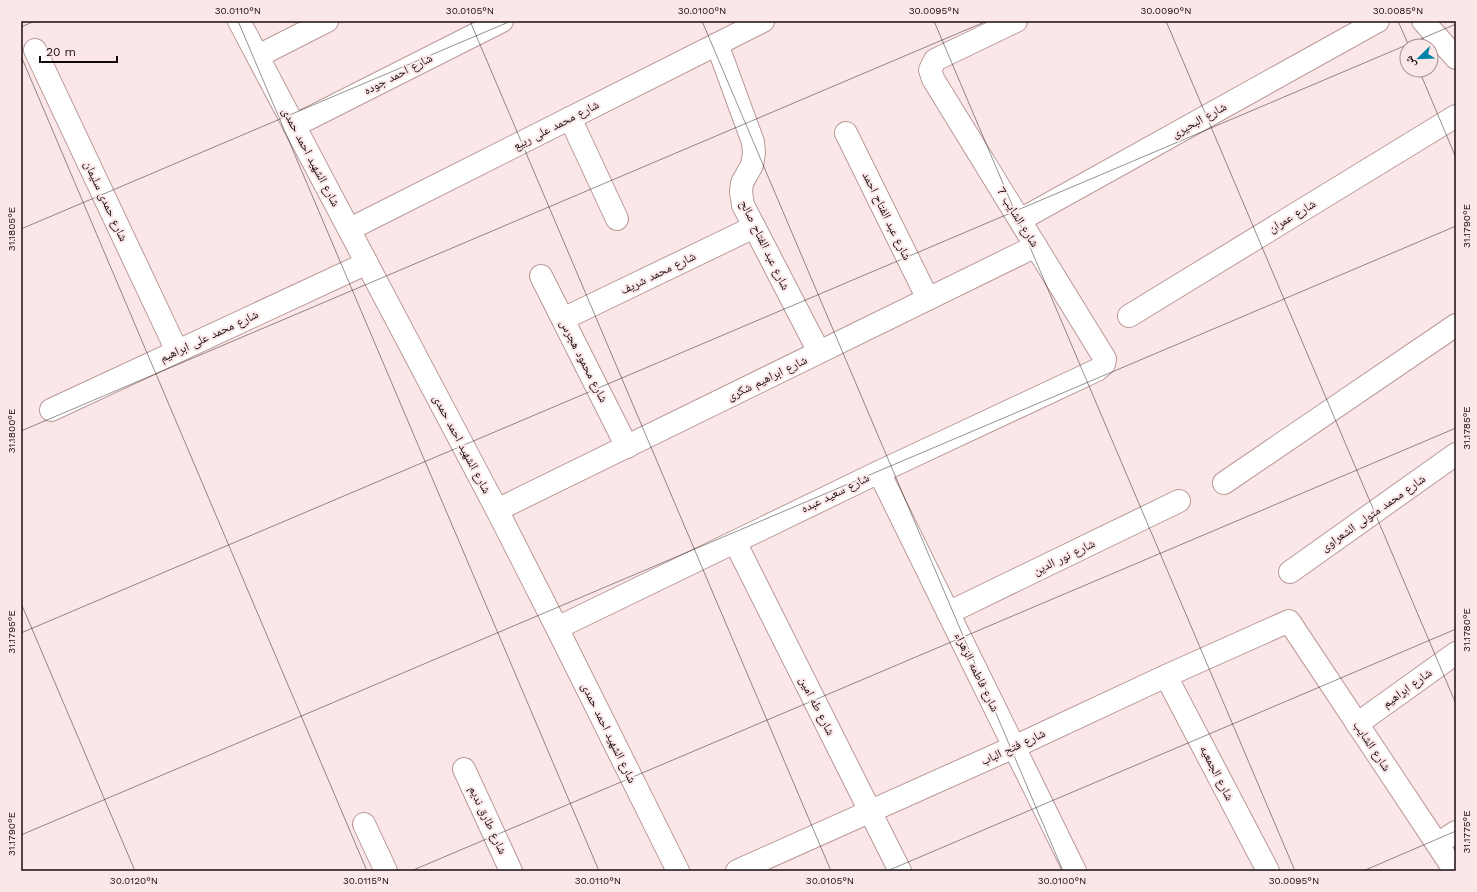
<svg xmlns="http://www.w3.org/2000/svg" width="1477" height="892" font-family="'Work Sans','Noto Naskh Arabic',sans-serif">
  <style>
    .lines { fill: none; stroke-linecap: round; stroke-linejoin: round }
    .minor-casing { stroke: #b9999a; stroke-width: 24 }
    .minor { stroke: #fff; stroke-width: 22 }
    .ticks { fill: none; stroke: #160b0c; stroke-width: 1; stroke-opacity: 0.45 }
    .labels { text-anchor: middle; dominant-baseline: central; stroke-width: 4; stroke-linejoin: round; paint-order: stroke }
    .street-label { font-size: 12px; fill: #160b0c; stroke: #fce7e8 }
    .neatline { fill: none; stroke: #160b0c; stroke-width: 1.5 }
    .ticks-label { font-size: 10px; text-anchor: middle; fill: #160b0c }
  </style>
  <rect width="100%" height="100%" fill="#fce7e8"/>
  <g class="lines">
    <defs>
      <g id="minor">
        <path d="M239 21 497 510 557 628 678 871"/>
        <path d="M1423 21 1456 58"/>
        <path d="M717 44 753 142 754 153 752 165 742 183 741 192 743 205 819 352"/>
        <path d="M35 50 177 351"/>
        <path d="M258 56 327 21"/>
        <path d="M570 118 617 219"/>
        <path d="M294 126 502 21"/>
        <path d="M846 133 928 299"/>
        <path d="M1020 220 1378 21"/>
        <path d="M350 229 763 21"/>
        <path d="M541 276 627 447"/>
        <path d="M1129 316 1456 116"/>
        <path d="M563 319 754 227"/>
        <path d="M51 410 367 263"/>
        <path d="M879 472 1075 871"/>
        <path d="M1224 483 1456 325"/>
        <path d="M497 510 1036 246"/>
        <path d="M735 542 900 871"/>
        <path d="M1290 572 1456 454"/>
        <path d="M948 613 1179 501"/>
        <path d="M557 628 879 472 1097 370 1104 364 1105 359 1102 354 933 79 930 70 935 60 1016 21"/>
        <path d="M1166 676 1268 871"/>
        <path d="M1357 724 1456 653"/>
        <path d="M464 769 511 871"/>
        <path d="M364 824 386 871"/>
        <path d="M1437 844 1456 832"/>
        <path d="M737 871 1014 747 1166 676 1289 621 1455 871"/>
      </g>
    </defs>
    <!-- minor casing -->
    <use href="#minor" class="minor-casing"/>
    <!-- minor -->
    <use href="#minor" class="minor"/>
  </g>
  <!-- ticks -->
  <path class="ticks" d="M238 21 599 871M470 21 831 871M702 21 1063 871M934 21 1295 871M1166 21 1456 704M1398 21 1409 46M21 27 35 21M21 56 367 871M1419 70 1456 158M21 229 511 21M21 431 987 21M21 603 135 871M21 633 1456 24M21 835 1456 226M411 871 1456 428M887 871 1456 629M1363 871 1456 831"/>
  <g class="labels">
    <!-- street labels -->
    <g class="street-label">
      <text transform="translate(398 74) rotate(-27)">شارع احمد جوده</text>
      <text transform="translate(1199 120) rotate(-29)">شارع البحيرى</text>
      <text transform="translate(556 125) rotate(-27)">شارع محمد على ربيع</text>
      <text transform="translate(311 157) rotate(62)">شارع الشهيد احمد حمدى</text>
      <text transform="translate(106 201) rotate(65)">شارع حمدى سليمان</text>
      <text transform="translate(887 216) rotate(64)">شارع عبد الفتاح احمد</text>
      <text transform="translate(1292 216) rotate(-31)">شارع عمران</text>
      <text transform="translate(1018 217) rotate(58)">شارع الشايب 7</text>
      <text transform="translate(765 245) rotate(64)">شارع عبد الفتاح صالح</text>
      <text transform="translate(658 273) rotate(-26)">شارع محمد شريف</text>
      <text transform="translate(209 336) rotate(-25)">شارع محمد على ابراهيم</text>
      <text transform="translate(584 361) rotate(63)">شارع محمود هجرس</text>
      <text transform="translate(767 378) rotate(-26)">شارع ابراهيم شكرى</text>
      <text transform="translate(462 444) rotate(62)">شارع الشهيد احمد حمدى</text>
      <text transform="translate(835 493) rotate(-26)">شارع سعيد عبده</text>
      <text transform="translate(1373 513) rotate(-35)">شارع محمد متولى الشعراوى</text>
      <text transform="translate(1064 557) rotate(-26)">شارع نور الدين</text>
      <text transform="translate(977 672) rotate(64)">شارع فاطمه الزهراء</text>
      <text transform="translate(1407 688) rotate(-36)">شارع ابراهيم</text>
      <text transform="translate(817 706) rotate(63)">شارع طه امين</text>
      <text transform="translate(609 733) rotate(64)">شارع الشهيد احمد حمدى</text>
      <text transform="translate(1372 746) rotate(56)">شارع الشايب</text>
      <text transform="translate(1013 747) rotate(-25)">شارع فتح الباب</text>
      <text transform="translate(1217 773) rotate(63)">شارع الجمعيه</text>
      <text transform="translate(488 820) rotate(65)">شارع طارق نديم</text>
    </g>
  </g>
  <!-- border -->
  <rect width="1477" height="892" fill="none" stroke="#fce7e8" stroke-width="44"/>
  <!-- north arrow -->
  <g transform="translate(1419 58) rotate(247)"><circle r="19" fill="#fce7e8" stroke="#a08f90"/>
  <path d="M0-3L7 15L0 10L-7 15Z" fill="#0083a6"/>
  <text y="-6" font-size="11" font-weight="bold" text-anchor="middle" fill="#160b0c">ش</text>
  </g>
  <!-- scale -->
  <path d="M40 56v6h77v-6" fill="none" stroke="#160b0c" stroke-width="2"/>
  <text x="46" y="56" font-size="12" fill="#160b0c" stroke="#fce7e8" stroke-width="3" paint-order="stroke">20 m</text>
  <rect x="22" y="22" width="1433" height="848" class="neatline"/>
  <g class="ticks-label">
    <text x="238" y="14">30.0110°N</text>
    <text x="470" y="14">30.0105°N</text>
    <text x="702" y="14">30.0100°N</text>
    <text x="934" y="14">30.0095°N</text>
    <text x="1166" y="14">30.0090°N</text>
    <text x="1398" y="14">30.0085°N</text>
    <text transform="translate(1466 226) rotate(-90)" y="4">31.1790°E</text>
    <text transform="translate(11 229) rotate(-90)" y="4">31.1805°E</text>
    <text transform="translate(1466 428) rotate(-90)" y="4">31.1785°E</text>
    <text transform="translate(11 431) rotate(-90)" y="4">31.1800°E</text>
    <text transform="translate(1466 630) rotate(-90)" y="4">31.1780°E</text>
    <text transform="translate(11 632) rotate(-90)" y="4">31.1795°E</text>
    <text transform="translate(1466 832) rotate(-90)" y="4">31.1775°E</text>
    <text transform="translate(11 834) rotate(-90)" y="4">31.1790°E</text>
    <text x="134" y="884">30.0120°N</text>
    <text x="366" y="884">30.0115°N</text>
    <text x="598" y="884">30.0110°N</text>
    <text x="830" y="884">30.0105°N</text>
    <text x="1062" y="884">30.0100°N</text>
    <text x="1294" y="884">30.0095°N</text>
  </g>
</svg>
